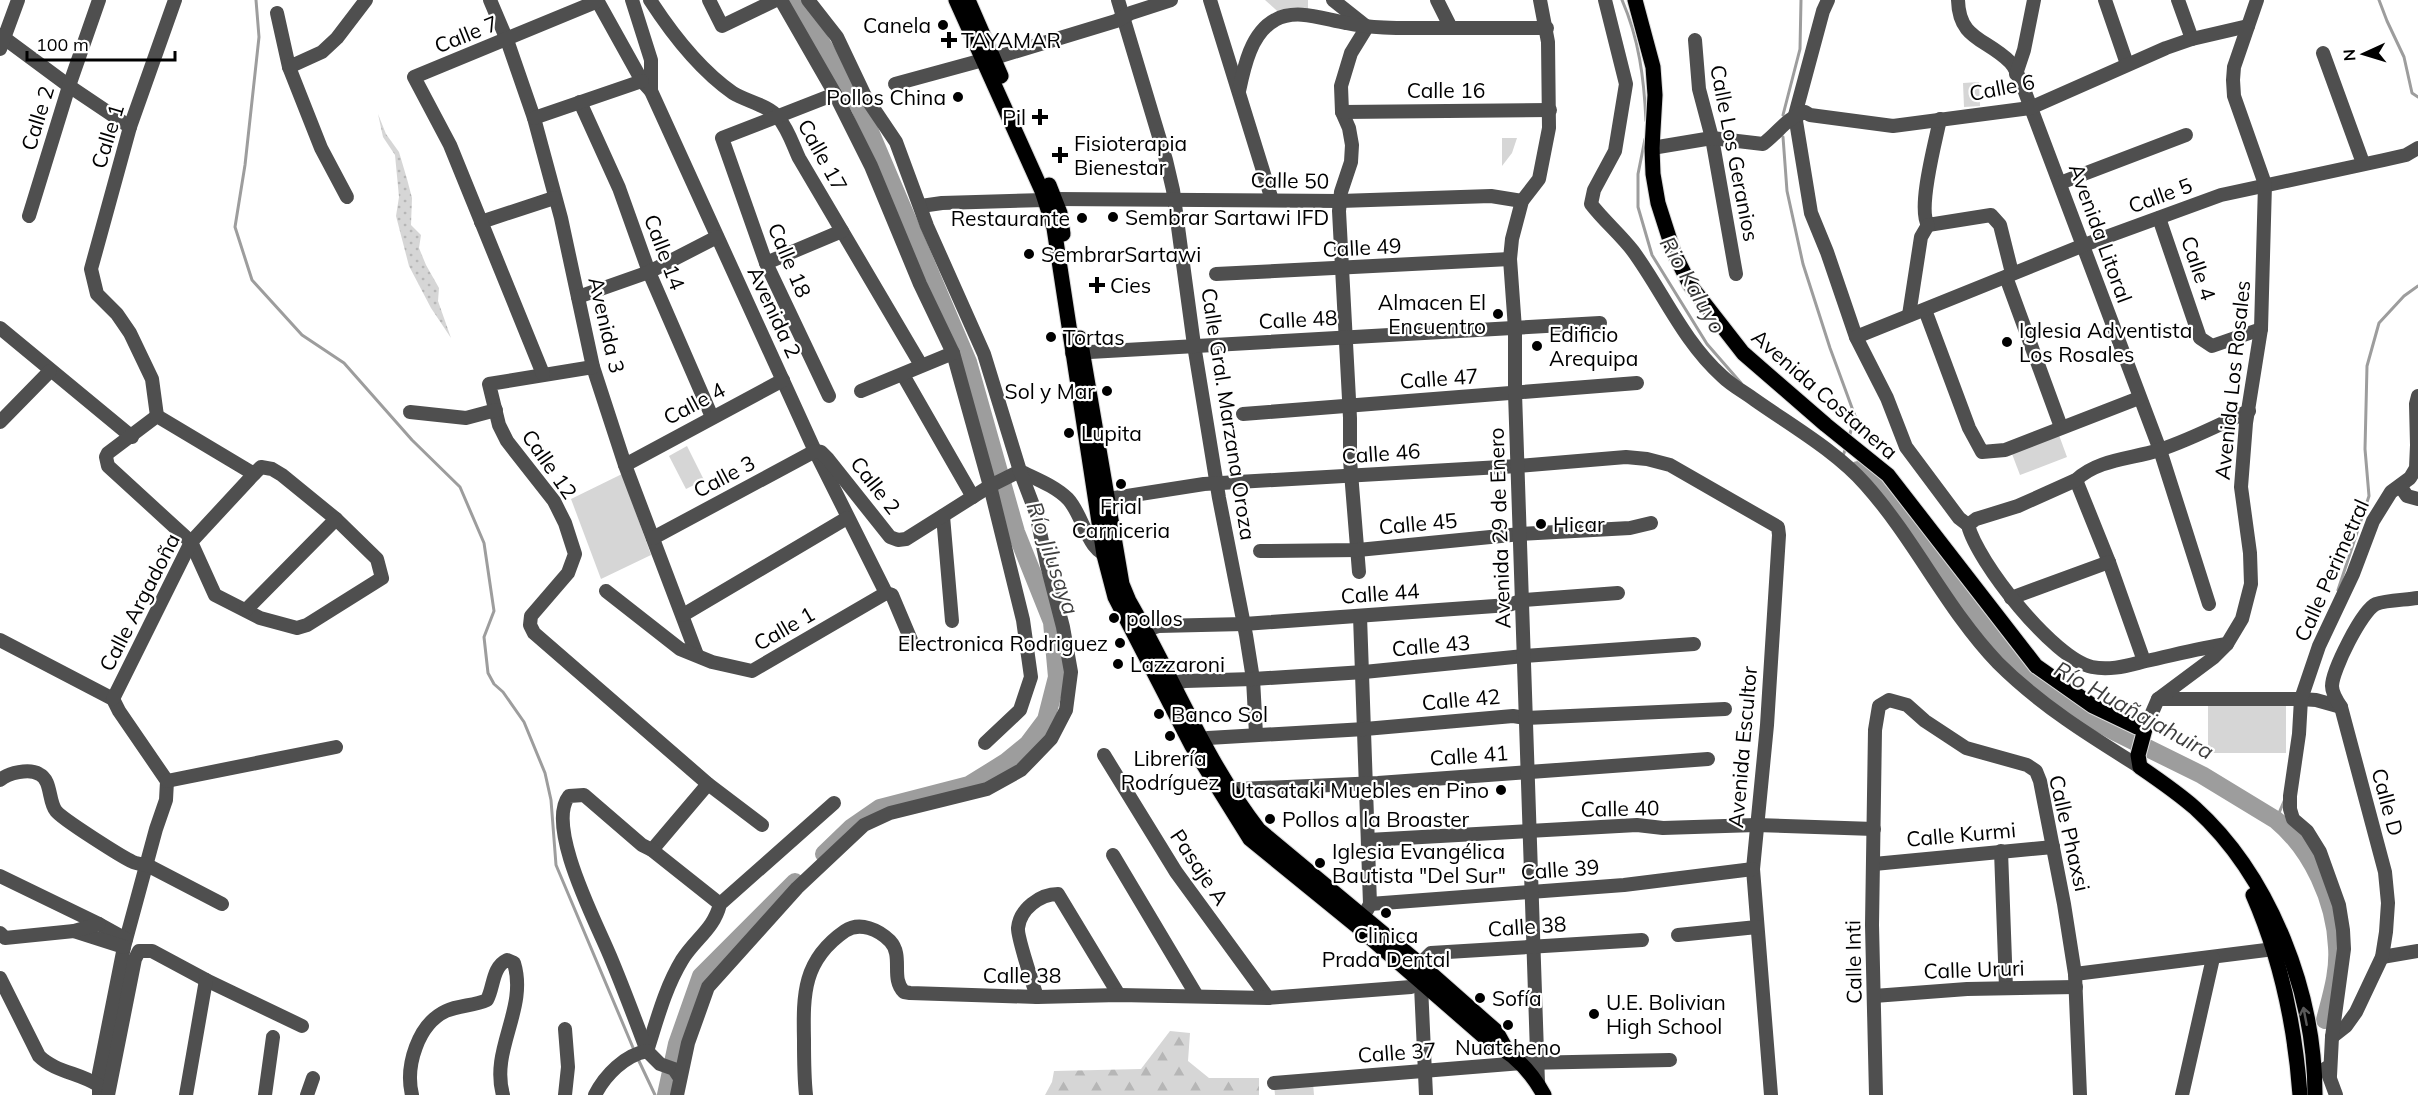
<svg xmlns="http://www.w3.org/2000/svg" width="2418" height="1095" font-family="Mulish,sans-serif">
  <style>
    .grass { fill: url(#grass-dots) }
    .forest { fill: url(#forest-firs) }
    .park { fill: #d6d6d6 }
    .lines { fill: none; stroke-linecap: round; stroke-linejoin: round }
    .stream { stroke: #9d9d9d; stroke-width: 3 }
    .river { stroke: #9d9d9d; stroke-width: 18 }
    .major-casing { stroke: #dbdbdb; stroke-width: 17 }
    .minor { stroke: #4f4f4f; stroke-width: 14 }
    .major { stroke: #000; stroke-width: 15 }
    .oneway { stroke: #595959 }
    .poi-dot { fill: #000; stroke: #fff; stroke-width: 2 }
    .labels { text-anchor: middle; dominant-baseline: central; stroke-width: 4.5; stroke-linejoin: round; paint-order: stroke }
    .poi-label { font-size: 21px; fill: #000; stroke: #fff; text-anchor: start }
    .street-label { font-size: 21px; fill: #000; stroke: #fff }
    .water-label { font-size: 22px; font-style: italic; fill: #3e3e3e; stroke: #fff }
  </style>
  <defs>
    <pattern id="grass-dots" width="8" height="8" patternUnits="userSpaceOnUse" patternTransform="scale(1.5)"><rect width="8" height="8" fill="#d6d6d6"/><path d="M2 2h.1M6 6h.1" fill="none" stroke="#b6b6b6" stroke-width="1.8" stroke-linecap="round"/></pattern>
    <pattern id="forest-firs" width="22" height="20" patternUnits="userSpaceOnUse" patternTransform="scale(1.5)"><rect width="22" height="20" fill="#d6d6d6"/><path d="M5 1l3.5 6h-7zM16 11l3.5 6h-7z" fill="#b6b6b6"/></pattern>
  </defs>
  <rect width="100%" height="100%" fill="#fff"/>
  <!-- grass -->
  <path class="grass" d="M378 114 386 134 399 152 407 179 412 198 411 225 421 235 419 248 426 265 439 288 438 301 451 338 431 308 409 266 396 216 399 197 395 155 383 137Z"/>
  <!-- forest -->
  <path class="forest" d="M1170 1031 1190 1033 1188 1061 1209 1078H1259V1095H1045L1052 1082 1054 1071 1141 1069Z"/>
  <!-- park -->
  <g class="park">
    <path d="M1265 0H1308V16H1283Z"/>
    <path d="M1979 82 1980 106 1964 107 1963 83Z"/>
    <path d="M1502 138H1517L1512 153 1502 166Z"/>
    <path d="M2056 427 2067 457 2020 475 2009 446Z"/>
    <path d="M687 446 704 480 686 489 669 456Z"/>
    <path d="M622 474 651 555 601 579 571 499Z"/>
    <path d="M2208 703 2286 704V753H2208Z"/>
    <path d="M1313 1083 1314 1095H1275L1274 1085Z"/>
  </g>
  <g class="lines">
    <!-- stream -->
    <g class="stream">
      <path d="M256 0 259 37 245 165 235 227 252 280 302 335 344 363 412 440 460 487 484 543 494 611 484 637 488 673 494 684 503 692 524 722 545 773 551 800 556 865 634 1050"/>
      <path d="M1622 0C1639 39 1644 78 1646 121"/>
      <path d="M2379 0 2387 21 2404 57 2412 93 2418 97"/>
      <path d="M1783 115 1800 49 1801 0"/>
      <path d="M1783 137 1787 191 1803 264 1830 348 1855 416 1850 434"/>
      <path d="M1645 139 1638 174V207L1652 255 1707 344 1741 383"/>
      <path d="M1842 455 1843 456 1845 450"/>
      <path d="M2338 590 2369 496 2365 449 2367 366 2379 323 2404 296 2418 286"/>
      <path d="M2276 820 2285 799"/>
      <path d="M638 1059 655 1095"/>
    </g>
    <!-- river -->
    <g class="river">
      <path d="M796 0 860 108 968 362 1016 532 1052 622 1057 677 1046 720 1028 744 1006 762 969 785 880 808 851 828 824 854"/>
      <path d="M1858 470 1892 501 1999 646 2019 669 2048 694 2115 732 2202 775 2276 820C2312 850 2335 901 2337 947 2339 972 2331 996 2325 1020"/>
      <path d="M666 1095 677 1044 701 976 795 882"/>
    </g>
    <defs>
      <g id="major">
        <path d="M956 0 1042 191 1054 228 1104 555 1115 597 1192 746 1250 839 1358 927 1489 1041C1514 1053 1531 1071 1544 1095"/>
        <path d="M968 0 1001 76"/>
        <path d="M1635 0 1653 67 1655 95 1652 148 1653 174 1658 203 1674 253 1690 285 1743 353 1826 425 1888 475 2036 666 2093 706 2137 727 2145 729 2138 755 2140 767C2159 780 2178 793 2195 808 2271 877 2315 993 2315 1095"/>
        <path d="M1049 185 1060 213 1063 234"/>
        <path d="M1080 338 1122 584 1129 601C1173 677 1205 761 1259 830L1420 964 1496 1031 1506 1049"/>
        <path d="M2253 895C2281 959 2295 1026 2300 1095"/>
      </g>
    </defs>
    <!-- major casing -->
    <use href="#major" class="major-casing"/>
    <!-- minor -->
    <g class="minor">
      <path d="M490 0 507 40 534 118 561 218 593 367 625 465 697 655"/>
      <path d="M597 0 642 81 651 91 815 451 886 593 892 595 911 640"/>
      <path d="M632 0 651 60V91"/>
      <path d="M650 0C672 34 700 70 733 93 746 101 768 105 778 117 788 129 793 145 799 158L921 365"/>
      <path d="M709 0 722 26 776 0"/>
      <path d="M781 0 835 94 871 166 920 284 953 353 990 486 1023 620 1031 677 1020 710 985 743"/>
      <path d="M1118 0 1166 160 1173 190 1194 345 1219 498 1246 635 1253 679 1256 734"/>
      <path d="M1210 0 1272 200"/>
      <path d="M1333 0 1367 27 1351 53 1341 86 1342 112 1349 128 1352 145 1351 162 1341 192 1339 211 1350 418V460L1359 572"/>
      <path d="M1437 0 1451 28"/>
      <path d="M1605 0 1626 84 1615 151 1594 190 1591 204C1604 221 1620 234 1633 251 1663 292 1683 341 1722 376 1731 385 1744 392 1755 400 1792 426 1836 451 1866 485 1915 540 1947 610 1998 663 2040 705 2090 736 2140 767"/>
      <path d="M1828 0 1823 11 1795 115 1811 213 1827 252 1856 337 1887 398 1906 447 1959 518 1968 525"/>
      <path d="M1958 0C1959 40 1986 38 2010 62 2017 69 2021 83 2025 92L2160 450 2209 604"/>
      <path d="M2105 0 2127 64"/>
      <path d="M2178 0 2192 39"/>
      <path d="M277 13 289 67 321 148 347 197"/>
      <path d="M0 35 69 86 130 127"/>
      <path d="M1695 40 1699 89 1712 138 1736 274"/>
      <path d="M0 49 18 0"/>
      <path d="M2323 53 2363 163"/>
      <path d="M994 58 1116 21 1131 13 1171 0"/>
      <path d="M289 67 322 52 337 38 366 0"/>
      <path d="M2016 74 2024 50 2034 0"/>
      <path d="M895 84 983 60"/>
      <path d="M1239 91C1244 67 1251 33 1275 20 1296 8 1323 19 1346 23 1375 29 1403 28 1432 28 1471 28 1509 28 1547 28"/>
      <path d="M580 102 619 188 649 272 712 417"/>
      <path d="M1342 112 1550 110"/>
      <path d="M534 118 642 81"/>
      <path d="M1940 119C1936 140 1917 208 1928 225L1991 215 2000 225 2012 273"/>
      <path d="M1652 148 1712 138 1763 144C1780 131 1786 118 1805 112L1810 115 1893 126 2030 108 2166 48 2192 39 2248 26"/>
      <path d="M2060 183 2186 135"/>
      <path d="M1056 199 1340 201 1491 196 1522 201"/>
      <path d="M921 206 942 203 1045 200"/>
      <path d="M29 216 69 86 99 0"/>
      <path d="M2159 218 2200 338 2212 346 2261 329"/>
      <path d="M481 222 554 198"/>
      <path d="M766 263 842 231"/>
      <path d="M1216 274 1510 259"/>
      <path d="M2006 277 2061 427"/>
      <path d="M578 297 649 272 717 237"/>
      <path d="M1925 310 1969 428 1982 452 2005 450 2139 398"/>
      <path d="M1909 315 1921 237 1928 225"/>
      <path d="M0 328 132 437"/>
      <path d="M1856 337 2084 245 2221 195 2384 160 2406 155 2418 148"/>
      <path d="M1072 353 1600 323"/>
      <path d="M593 367 489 384 499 425 507 441 554 501 565 523 575 554 568 573 531 616 530 625 534 633 708 784 762 825"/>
      <path d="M543 374 450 145 414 77 598 1"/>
      <path d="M903 375 973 497"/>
      <path d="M861 391 953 353"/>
      <path d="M829 396 766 263 722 138 835 94"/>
      <path d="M410 412 466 418 496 410"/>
      <path d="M1243 414 1637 383"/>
      <path d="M157 416 254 474 261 467 272 469 282 475 336 519 377 559 382 578 307 625 297 628 260 618 215 595 191 542 108 466 106 457 108 453Z"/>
      <path d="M157 416 152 379 130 333 117 314 97 294 91 269 130 127 175 0"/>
      <path d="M0 422 50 371"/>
      <path d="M625 465 783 380"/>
      <path d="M2076 480 2109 562 2144 661"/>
      <path d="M2400 486 2407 496 2418 499"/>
      <path d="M1098 498 1108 499 1204 484 1518 466 1626 457 1647 459 1670 465 1778 527 1779 535 1767 725 1753 869 1771 1095"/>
      <path d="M943 516 952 621"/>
      <path d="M653 538 815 451 821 452 828 459 890 537 898 540 906 539 990 486 1020 471C1036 479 1055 486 1068 499 1084 516 1087 553 1111 556"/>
      <path d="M1260 551 1358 550 1521 534 1630 528 1651 523"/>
      <path d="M606 591 680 649 712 662 752 671 886 593"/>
      <path d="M2011 598 2109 562"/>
      <path d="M246 610 336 519"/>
      <path d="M683 615 847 518"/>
      <path d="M1360 616 1370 904 1367 910"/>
      <path d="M1146 630 1158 626 1244 624 1509 605 1523 600 1618 593"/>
      <path d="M0 640 113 699 119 711 167 781 166 800 156 829 124 947 99 1073V1095"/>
      <path d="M2227 644C2200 648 2174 655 2146 661 2129 665 2111 671 2092 667 2054 659 1977 562 1968 525L1976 519 2018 506 2076 480C2098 459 2132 459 2159 450 2190 440 2220 424 2249 411"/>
      <path d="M1172 683 1185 681 1253 679 1364 672 1524 656 1694 644"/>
      <path d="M113 699 191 542 254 474"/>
      <path d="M2158 699H2301L2316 700 2341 707"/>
      <path d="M2145 729 2158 699 2213 658 2227 644 2242 619 2251 584 2250 553 2241 487 2246 423 2261 329 2265 184 2234 96 2233 80 2234 67 2257 0"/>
      <path d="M1202 741 1208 738 1365 729 1513 716 1526 718 1725 709"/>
      <path d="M1104 755 1176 872 1268 998"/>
      <path d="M0 780C8 773 29 768 39 774 52 780 48 801 56 811 62 819 122 857 133 862 137 864 143 864 147 865L222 904"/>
      <path d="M167 781 336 747"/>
      <path d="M1233 793 1239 789 1378 783 1708 759"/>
      <path d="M1368 840 1637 825 1663 828 1756 825 1874 829"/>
      <path d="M652 850 708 784"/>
      <path d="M2001 851 2006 988"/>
      <path d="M1113 855 1197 996"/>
      <path d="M1874 864 2053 847"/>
      <path d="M0 876 99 924 126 939"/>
      <path d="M1370 904 1624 885 1753 869"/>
      <path d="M74 931 124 947"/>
      <path d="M0 933 5 938 74 931 99 924"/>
      <path d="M1678 935 1757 927"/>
      <path d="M2382 957 2418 951"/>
      <path d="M2075 974 2274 949"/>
      <path d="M0 978 39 1056C55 1072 80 1073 98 1085"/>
      <path d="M1874 996 1967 989 2076 987"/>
      <path d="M1037 997C1033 984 1017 937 1018 928 1020 909 1040 894 1058 894L1119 995"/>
      <path d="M565 1029 568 1067 565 1095"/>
      <path d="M2332 1037 2346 1026 2356 1012 2382 957 2386 932 2388 903 2385 872 2341 707C2337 701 2332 693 2332 686 2332 671 2362 610 2376 604 2386 600 2406 600 2418 598"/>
      <path d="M647 1051C657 1020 665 988 682 960 695 939 714 929 720 904L834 803"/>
      <path d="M2326 1068 2336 1095"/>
      <path d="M2330 1076 2332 1037 2344 949 2343 930 2339 905 2320 852 2307 831 2293 819 2290 809V796L2299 734 2301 699 2319 646 2353 574 2373 521 2391 492 2410 478 2416 468 2417 445 2416 404 2418 396"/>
      <path d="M680 1078 674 1069 660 1064 647 1051C635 1019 623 987 610 956 597 924 545 826 569 796L584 795 642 845 652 850 720 904"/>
      <path d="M1274 1083 1522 1063 1670 1060"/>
      <path d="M1538 1083 1515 393V329L1510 259 1512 239 1522 201 1539 179 1549 128 1548 42 1540 0"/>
      <path d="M108 1095 135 959 139 951H152L206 980 302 1026"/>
      <path d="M186 1095 206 980"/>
      <path d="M265 1095 273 1037"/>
      <path d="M307 1095 313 1078"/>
      <path d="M412 1095C405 1066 418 1024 446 1011 459 1005 474 1006 487 1000 494 987 492 967 507 960L514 963C528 1009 490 1049 503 1095"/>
      <path d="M595 1095C605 1075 625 1055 647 1051"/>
      <path d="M677 1095 688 1043 708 987 797 888 864 825 890 813 987 789 1021 770 1051 739 1066 710 1071 672 1063 627 1047 565 1036 513 1020 471 984 354 927 226 896 142 865 96 837 37 808 0"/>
      <path d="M806 1095C804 1077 804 1058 804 1040 803 994 803 960 845 931 860 921 879 930 890 941 904 956 890 978 904 992L910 993 1037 997 1119 995 1268 998 1411 987 1420 980"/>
      <path d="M1426 1095 1420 964 1431 953 1642 940"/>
      <path d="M1876 1095 1872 925 1875 730 1879 706 1889 700 1907 705 1925 721 1966 748 2027 765 2036 771 2040 781 2064 904 2075 974 2080 1095"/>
      <path d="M2182 1095 2213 958"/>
    </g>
    <!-- major -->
    <use href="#major" class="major"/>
  </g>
  <!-- one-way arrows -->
  <defs><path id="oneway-shaft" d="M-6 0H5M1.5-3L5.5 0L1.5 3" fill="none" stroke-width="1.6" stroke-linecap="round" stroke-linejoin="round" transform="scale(1.5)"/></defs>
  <use class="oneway" href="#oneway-shaft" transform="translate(2305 1016) rotate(-101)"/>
  <!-- markers -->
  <g class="poi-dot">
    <circle cx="943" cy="25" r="6"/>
    <path d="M946 31h6v6h6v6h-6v6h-6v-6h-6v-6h6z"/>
    <circle cx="958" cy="97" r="6"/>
    <path d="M1037 108h6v6h6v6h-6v6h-6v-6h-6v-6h6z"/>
    <path d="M1057 146h6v6h6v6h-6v6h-6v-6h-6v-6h6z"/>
    <circle cx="1113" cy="217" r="6"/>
    <circle cx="1082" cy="218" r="6"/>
    <circle cx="1029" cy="254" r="6"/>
    <path d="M1094 276h6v6h6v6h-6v6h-6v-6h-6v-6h6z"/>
    <circle cx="1498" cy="314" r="6"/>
    <circle cx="1051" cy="337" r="6"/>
    <circle cx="2007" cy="342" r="6"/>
    <circle cx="1537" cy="346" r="6"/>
    <circle cx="1107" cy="391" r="6"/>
    <circle cx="1069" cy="433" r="6"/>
    <circle cx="1121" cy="484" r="6"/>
    <circle cx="1541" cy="524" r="6"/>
    <circle cx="1114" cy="618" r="6"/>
    <circle cx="1120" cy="643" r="6"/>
    <circle cx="1118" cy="664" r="6"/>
    <circle cx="1159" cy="714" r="6"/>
    <circle cx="1170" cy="736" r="6"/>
    <circle cx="1501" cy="790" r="6"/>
    <circle cx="1270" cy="819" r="6"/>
    <circle cx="1320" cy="863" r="6"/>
    <circle cx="1386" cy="913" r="6"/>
    <circle cx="1480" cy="998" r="6"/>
    <circle cx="1594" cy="1014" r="6"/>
    <circle cx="1508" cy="1025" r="6"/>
  </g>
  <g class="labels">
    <!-- poi labels -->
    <g class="poi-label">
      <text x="931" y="25" text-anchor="end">Canela</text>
      <text x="961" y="40">TAYAMAR</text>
      <text x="946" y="97" text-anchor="end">Pollos China</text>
      <text x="1026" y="117" text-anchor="end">Pil</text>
      <text x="1074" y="143">Fisioterapia<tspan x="1074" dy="24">Bienestar</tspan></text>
      <text x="1125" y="217">Sembrar Sartawi IFD</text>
      <text x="1070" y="218" text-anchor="end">Restaurante</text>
      <text x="1041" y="254">SembrarSartawi</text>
      <text x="1110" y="285">Cies</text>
      <text x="1486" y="302" text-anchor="end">Almacen El<tspan x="1486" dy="24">Encuentro</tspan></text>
      <text x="2019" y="330">Iglesia Adventista<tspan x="2019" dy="24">Los Rosales</tspan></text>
      <text x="1549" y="334">Edificio<tspan x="1549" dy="24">Arequipa</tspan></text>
      <text x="1063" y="337">Tortas</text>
      <text x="1095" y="391" text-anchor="end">Sol y Mar</text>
      <text x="1081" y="433">Lupita</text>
      <text x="1121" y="506" text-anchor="middle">Frial<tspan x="1121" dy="24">Carniceria</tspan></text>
      <text x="1553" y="524">Hicar</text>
      <text x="1126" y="618">pollos</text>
      <text x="1108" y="643" text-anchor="end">Electronica Rodriguez</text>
      <text x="1130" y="664">Lazzaroni</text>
      <text x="1171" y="714">Banco Sol</text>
      <text x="1170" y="758" text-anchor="middle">Librería<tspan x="1170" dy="24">Rodríguez</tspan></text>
      <text x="1489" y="790" text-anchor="end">Utasataki Muebles en Pino</text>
      <text x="1282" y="819">Pollos a la Broaster</text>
      <text x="1332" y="851">Iglesia Evangélica<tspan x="1332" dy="24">Bautista "Del Sur"</tspan></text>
      <text x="1386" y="935" text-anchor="middle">Clinica<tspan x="1386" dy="24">Prada Dental</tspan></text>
      <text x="1492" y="998">Sofía</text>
      <text x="1606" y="1002">U.E. Bolivian<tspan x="1606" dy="24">High School</tspan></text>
      <text x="1508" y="1047" text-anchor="middle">Nuatcheno</text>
    </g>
    <!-- street labels -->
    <g class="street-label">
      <text transform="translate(466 34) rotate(-22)">Calle 7</text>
      <text transform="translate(2002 87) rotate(-11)">Calle 6</text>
      <text x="1446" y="90">Calle 16</text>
      <text transform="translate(37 118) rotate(-73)">Calle 2</text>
      <text transform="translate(107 136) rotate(-73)">Calle 1</text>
      <text transform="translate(1735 153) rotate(79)">Calle Los Geranios</text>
      <text transform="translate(823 155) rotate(61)">Calle 17</text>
      <text transform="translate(1290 180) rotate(1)">Calle 50</text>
      <text transform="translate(2160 195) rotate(-20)">Calle 5</text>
      <text transform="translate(2101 233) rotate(70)">Avenida Litoral</text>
      <text transform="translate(1362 247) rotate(-3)">Calle 49</text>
      <text transform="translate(665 252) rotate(69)">Calle 14</text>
      <text transform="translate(790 260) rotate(67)">Calle 18</text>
      <text transform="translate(2199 268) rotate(71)">Calle 4</text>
      <text transform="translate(775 312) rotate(65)">Avenida 2</text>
      <text transform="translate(1298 319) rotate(-3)">Calle 48</text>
      <text transform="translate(607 325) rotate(77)">Avenida 3</text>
      <text transform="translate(1439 378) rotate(-4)">Calle 47</text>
      <text transform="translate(2232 380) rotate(-84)">Avenida Los Rosales</text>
      <text transform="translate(1825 394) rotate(41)">Avenida Costanera</text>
      <text transform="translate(694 403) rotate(-28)">Calle 4</text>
      <text transform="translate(1229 414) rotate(81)">Calle Gral. Marzana Oroza</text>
      <text transform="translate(1381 453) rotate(-4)">Calle 46</text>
      <text transform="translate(550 464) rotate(55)">Calle 12</text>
      <text transform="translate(724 476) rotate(-28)">Calle 3</text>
      <text transform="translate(876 485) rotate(52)">Calle 2</text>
      <text transform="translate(1418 523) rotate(-5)">Calle 45</text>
      <text transform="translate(1499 528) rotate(-92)">Avenida 29 de Enero</text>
      <text transform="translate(2331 570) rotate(-66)">Calle Perimetral</text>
      <text transform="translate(1380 593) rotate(-4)">Calle 44</text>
      <text transform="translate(139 602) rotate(-63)">Calle Argadoña</text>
      <text transform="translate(784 628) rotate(-30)">Calle 1</text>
      <text transform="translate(1431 645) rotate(-5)">Calle 43</text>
      <text transform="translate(1461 699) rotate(-5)">Calle 42</text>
      <text transform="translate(1742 747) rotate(-85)">Avenida Escultor</text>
      <text transform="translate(1469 755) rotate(-4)">Calle 41</text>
      <text transform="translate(2388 802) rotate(75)">Calle D</text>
      <text transform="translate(1620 808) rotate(-1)">Calle 40</text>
      <text transform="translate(2070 833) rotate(77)">Calle Phaxsi</text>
      <text transform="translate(1961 834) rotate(-5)">Calle Kurmi</text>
      <text transform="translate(1200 867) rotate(56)">Pasaje A</text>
      <text transform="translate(1560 869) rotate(-4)">Calle 39</text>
      <text transform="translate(1527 926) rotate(-4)">Calle 38</text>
      <text transform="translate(1853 962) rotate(-91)">Calle Inti</text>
      <text transform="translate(1974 969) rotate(-2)">Calle Ururi</text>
      <text x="1022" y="975">Calle 38</text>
      <text transform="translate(1397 1052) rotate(-4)">Calle 37</text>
    </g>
    <!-- water labels -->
    <g class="water-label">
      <text transform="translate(1693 285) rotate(60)">Rio Kaluyo</text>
      <text transform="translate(1053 558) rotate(71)">Río Jilusaya</text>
      <text transform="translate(2134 710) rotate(29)">Río Huañajahuira</text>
    </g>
  </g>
  <!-- north arrow -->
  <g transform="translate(2364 54) rotate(266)" stroke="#ffffff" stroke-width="4.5" paint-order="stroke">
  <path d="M0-4.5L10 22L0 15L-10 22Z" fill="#000000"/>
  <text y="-9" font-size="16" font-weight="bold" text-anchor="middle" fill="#000000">N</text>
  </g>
  <!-- scale -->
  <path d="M27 51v9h148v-9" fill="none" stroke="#000000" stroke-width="3"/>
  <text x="36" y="51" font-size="18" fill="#000000" stroke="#ffffff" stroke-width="4.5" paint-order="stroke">100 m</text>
</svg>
